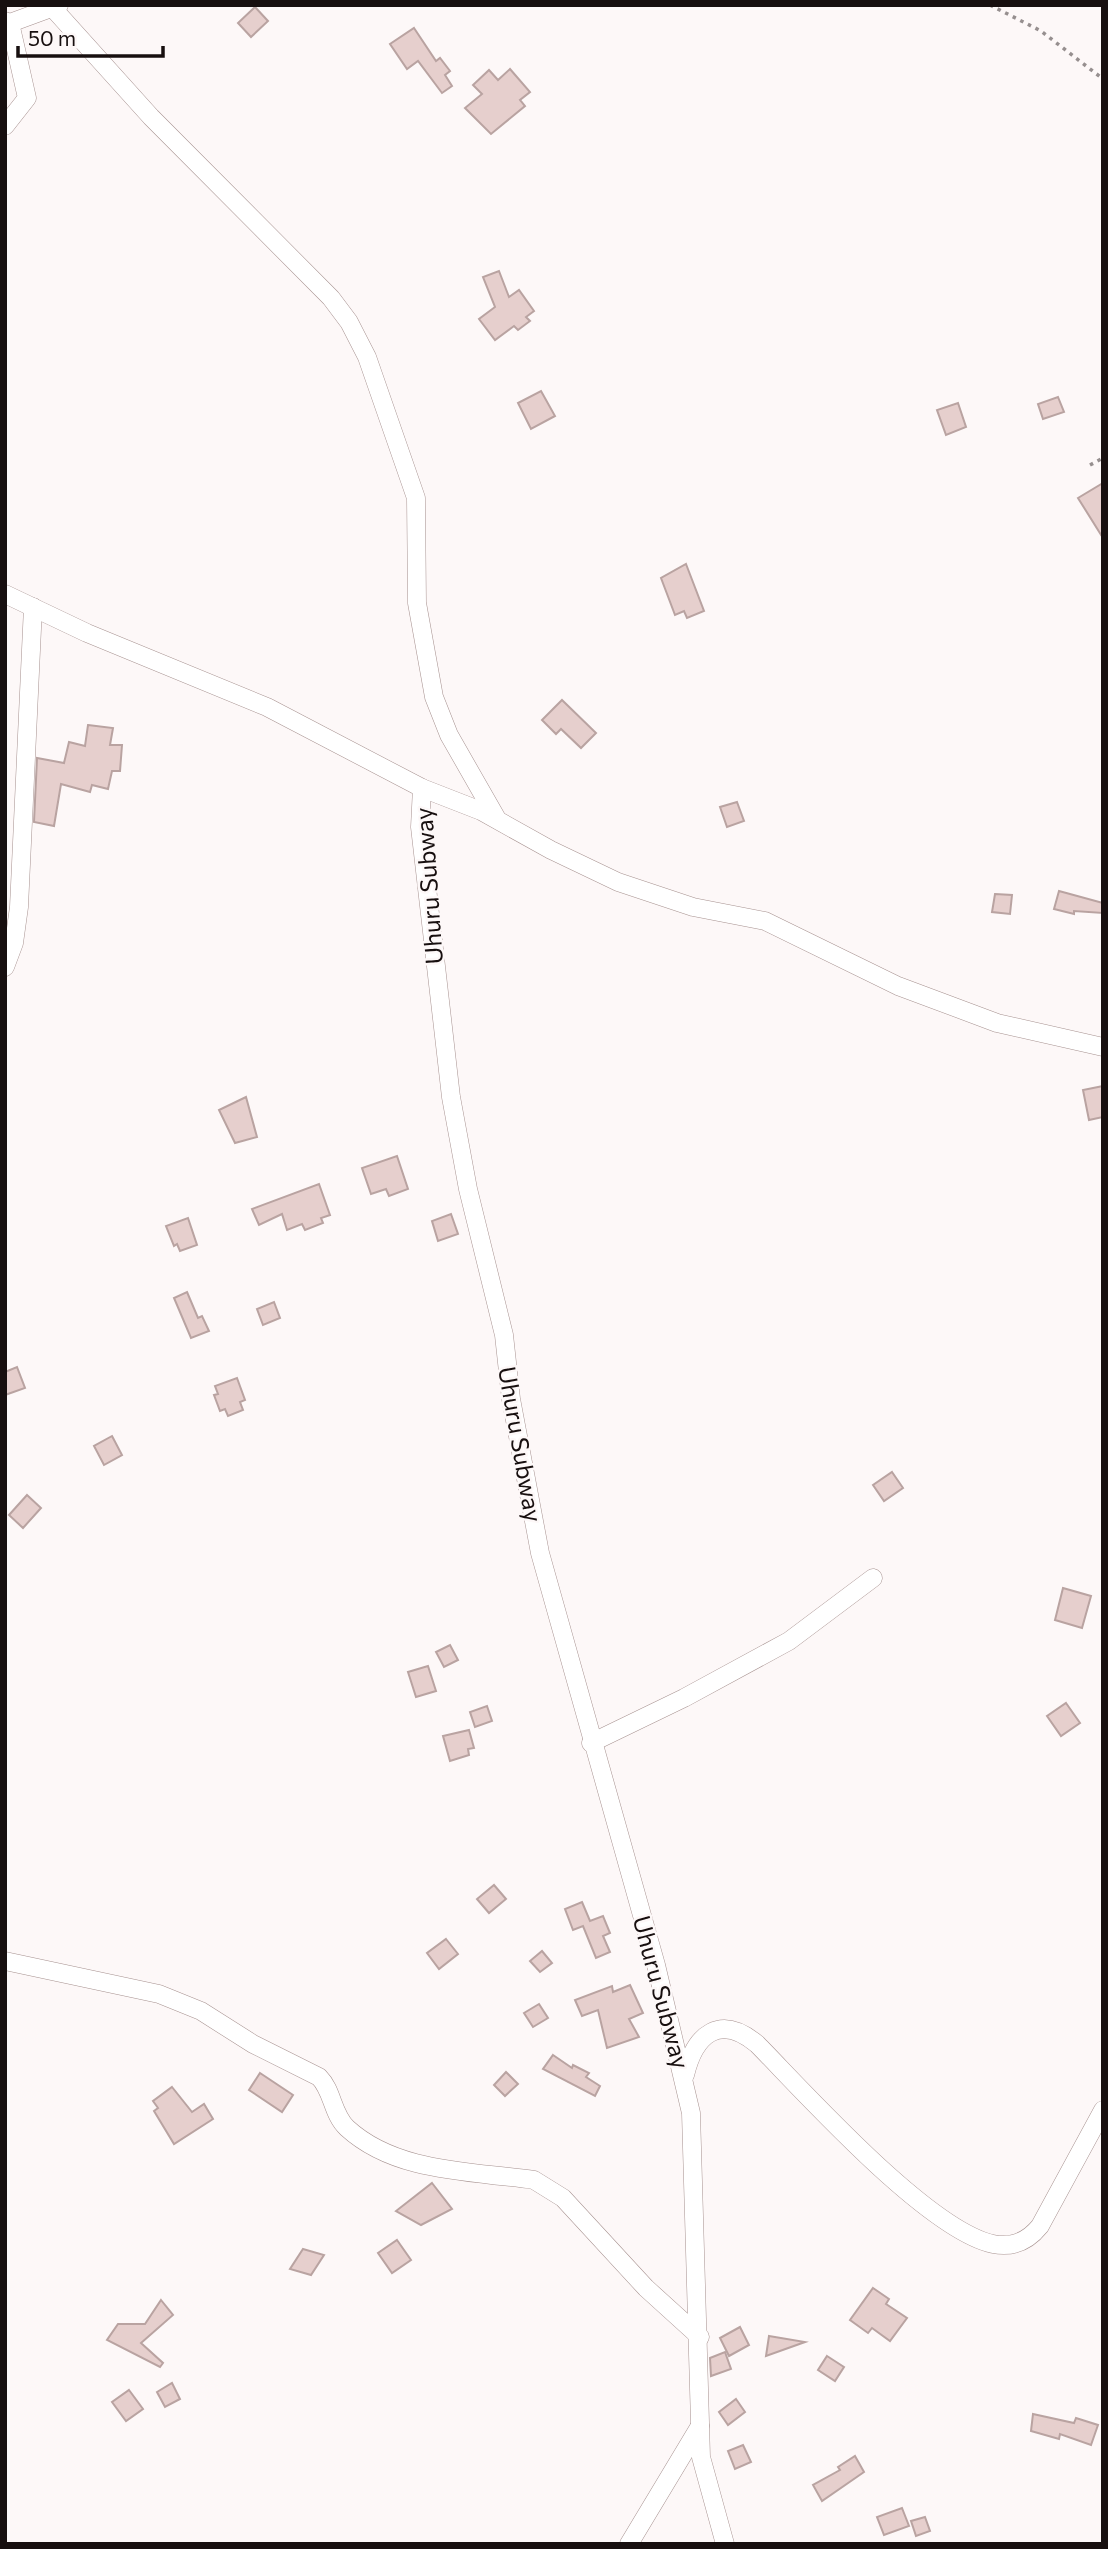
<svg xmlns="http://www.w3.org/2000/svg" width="1108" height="2549" font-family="Commissioner,sans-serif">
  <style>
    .building { fill: #e6cfcd; stroke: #b9a3a1; stroke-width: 2 }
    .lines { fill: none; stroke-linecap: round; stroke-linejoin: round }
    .minor-casing { stroke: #a79290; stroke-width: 19 }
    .path { stroke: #968f8f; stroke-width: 3.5; stroke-dasharray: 3.5 5; stroke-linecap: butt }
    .minor { stroke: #fff; stroke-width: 18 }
    .labels { text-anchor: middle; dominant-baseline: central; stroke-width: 5; stroke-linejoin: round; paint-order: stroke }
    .street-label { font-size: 24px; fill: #170f0f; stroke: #fdf8f8 }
  </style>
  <rect width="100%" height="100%" fill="#fdf8f8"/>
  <!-- building -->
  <g class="building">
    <path d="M255 7 268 21 251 37 238 23Z"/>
    <path d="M414 28 436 61 440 58 450 71 445 75 452 86 442 93 418 61 407 69 390 44Z"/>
    <path d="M510 69 530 92 520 100 525 106 491 134 465 108 482 94 473 85 489 70 498 80Z"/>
    <path d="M499 271 509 297 519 290 534 311 526 317 530 321 518 330 514 326 495 340 479 319 495 307 483 277Z"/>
    <path d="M541 391 555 416 531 429 518 403Z"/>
    <path d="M1058 397 1064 412 1043 419 1038 404Z"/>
    <path d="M958 403 966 427 946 435 937 410Z"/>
    <path d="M1103 483V538L1078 498Z"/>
    <path d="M686 564 704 611 687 618 684 611 675 615 661 578Z"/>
    <path d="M562 700 596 733 581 748 561 729 556 734 542 720Z"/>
    <path d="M88 725 113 728 110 745H122L120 771H112L108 789 92 785 90 792 61 784 54 826 34 822 37 758 64 763 69 742 85 746Z"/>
    <path d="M737 802 744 821 727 827 720 807Z"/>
    <path d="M1059 891 1103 903V913L1074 911V914L1054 909Z"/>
    <path d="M995 894 1012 895 1010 914 992 912Z"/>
    <path d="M1103 1086V1117L1089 1120 1083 1090Z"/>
    <path d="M246 1097 257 1137 235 1143 219 1110Z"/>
    <path d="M397 1156 408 1189 389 1196 386 1189 371 1194 362 1168Z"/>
    <path d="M319 1184 330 1215 321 1218 323 1223 305 1230 302 1224 287 1230 282 1214 259 1225 252 1209Z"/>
    <path d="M451 1214 458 1234 438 1241 432 1221Z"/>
    <path d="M188 1218 197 1245 180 1251 177 1244 174 1246 166 1226Z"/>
    <path d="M187 1292 198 1318 202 1316 209 1331 191 1338 174 1298Z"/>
    <path d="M274 1302 280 1318 263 1325 257 1309Z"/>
    <path d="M17 1367 25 1388 5 1395V1372Z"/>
    <path d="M237 1378 245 1400 240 1402 243 1410 228 1416 225 1409 220 1411 214 1395 218 1394 215 1386Z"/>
    <path d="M112 1436 122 1455 104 1465 94 1446Z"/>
    <path d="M892 1472 903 1488 884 1501 873 1485Z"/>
    <path d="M27 1495 41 1508 23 1528 9 1515Z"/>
    <path d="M1063 1588 1091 1596 1082 1628 1055 1620Z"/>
    <path d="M450 1645 458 1660 444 1667 436 1652Z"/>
    <path d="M428 1666 436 1691 416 1697 408 1672Z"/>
    <path d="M1066 1703 1080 1723 1061 1736 1047 1716Z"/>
    <path d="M487 1706 492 1721 475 1727 470 1712Z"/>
    <path d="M469 1730 474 1748 468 1749 469 1755 450 1761 443 1736Z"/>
    <path d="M494 1885 506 1899 489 1913 477 1899Z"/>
    <path d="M582 1902 590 1921 603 1916 610 1933 603 1936 610 1952 596 1958 583 1926 573 1930 565 1909Z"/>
    <path d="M446 1939 458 1954 439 1969 427 1953Z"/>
    <path d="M542 1951 552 1963 540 1972 530 1961Z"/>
    <path d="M630 1985 643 2013 629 2019 639 2037 607 2048 598 2010 582 2016 575 2000 612 1986 613 1992Z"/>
    <path d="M539 2004 548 2018 533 2027 524 2013Z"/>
    <path d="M553 2055 572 2068 573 2065 589 2073 586 2077 600 2086 595 2096 543 2069Z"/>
    <path d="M506 2072 518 2084 505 2096 494 2085Z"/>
    <path d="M260 2073 293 2095 282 2112 249 2090Z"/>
    <path d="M172 2087 192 2112 204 2104 213 2119 174 2144 154 2111 158 2108 153 2101Z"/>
    <path d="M432 2183 452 2209 421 2225 396 2211Z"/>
    <path d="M397 2240 411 2260 392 2273 378 2253Z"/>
    <path d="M303 2249 324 2255 311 2275 290 2269Z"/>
    <path d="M873 2288 889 2299 886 2304 907 2318 890 2341 872 2328 868 2333 850 2320Z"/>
    <path d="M161 2300 173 2315 141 2343 163 2363 160 2367 107 2340 118 2324H145Z"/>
    <path d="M740 2327 749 2345 729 2356 720 2338Z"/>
    <path d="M769 2336 805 2342 766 2356Z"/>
    <path d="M725 2352 731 2369 711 2376 710 2358Z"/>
    <path d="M827 2356 844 2367 835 2381 818 2370Z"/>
    <path d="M172 2383 180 2399 165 2407 157 2392Z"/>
    <path d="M129 2390 143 2409 126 2421 112 2402Z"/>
    <path d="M736 2399 745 2412 728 2425 719 2412Z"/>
    <path d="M1033 2414 1074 2423 1076 2418 1098 2425 1091 2445 1060 2434 1059 2439 1031 2431Z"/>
    <path d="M743 2445 751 2462 735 2469 728 2451Z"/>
    <path d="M855 2456 864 2472 822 2501 813 2485 840 2470 838 2467Z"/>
    <path d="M902 2508 909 2526 884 2535 877 2517Z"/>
    <path d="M925 2517 930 2531 916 2536 911 2521Z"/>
  </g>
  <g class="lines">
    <defs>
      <g id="minor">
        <path d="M50 5 151 117 331 298 349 322 367 357 416 498 417 603 434 697 449 735 497 819"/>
        <path d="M5 21 10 23 59 5"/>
        <path d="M5 126 27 98 10 23"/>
        <path d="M5 594 87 633 267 707 422 788 481 811 551 850 618 882 693 907 765 921 898 986 997 1023 1103 1047"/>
        <path d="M422 788 420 827 451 1097 468 1189 504 1335 511 1399 540 1553 656 1965 691 2113 701 2457 725 2544"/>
        <path d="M5 967 14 943 19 907 33 607"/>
        <path d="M591 1743 684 1698 789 1641 873 1578"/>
        <path d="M5 1961 159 1994 201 2011 253 2044 319 2077C333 2091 332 2114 347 2128 396 2173 472 2171 534 2180L563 2198 646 2288 700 2337"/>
        <path d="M685 2075C695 2034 720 2013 757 2044 807 2095 928 2230 993 2244 1013 2248 1028 2241 1040 2226L1103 2110"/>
        <path d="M629 2544 700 2426"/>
      </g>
    </defs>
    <!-- minor casing -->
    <use href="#minor" class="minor-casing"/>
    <!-- path -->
    <g class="path">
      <path d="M990 5 1041 31 1103 79"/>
      <path d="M1090 465 1103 458"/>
    </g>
    <!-- minor -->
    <use href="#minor" class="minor"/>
  </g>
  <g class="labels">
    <!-- street labels -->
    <g class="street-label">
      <text transform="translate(428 886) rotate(-94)">Uhuru Subway</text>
      <text transform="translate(521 1444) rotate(80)">Uhuru Subway</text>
      <text transform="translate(662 1992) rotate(75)">Uhuru Subway</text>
    </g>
  </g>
  <!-- border -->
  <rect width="1108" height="2549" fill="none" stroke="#170f0f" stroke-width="14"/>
  <!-- scale -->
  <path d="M18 46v10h145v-10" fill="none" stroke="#170f0f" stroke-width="3.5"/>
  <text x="28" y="46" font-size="21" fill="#170f0f" stroke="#fdf8f8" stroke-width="5" paint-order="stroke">50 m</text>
</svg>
